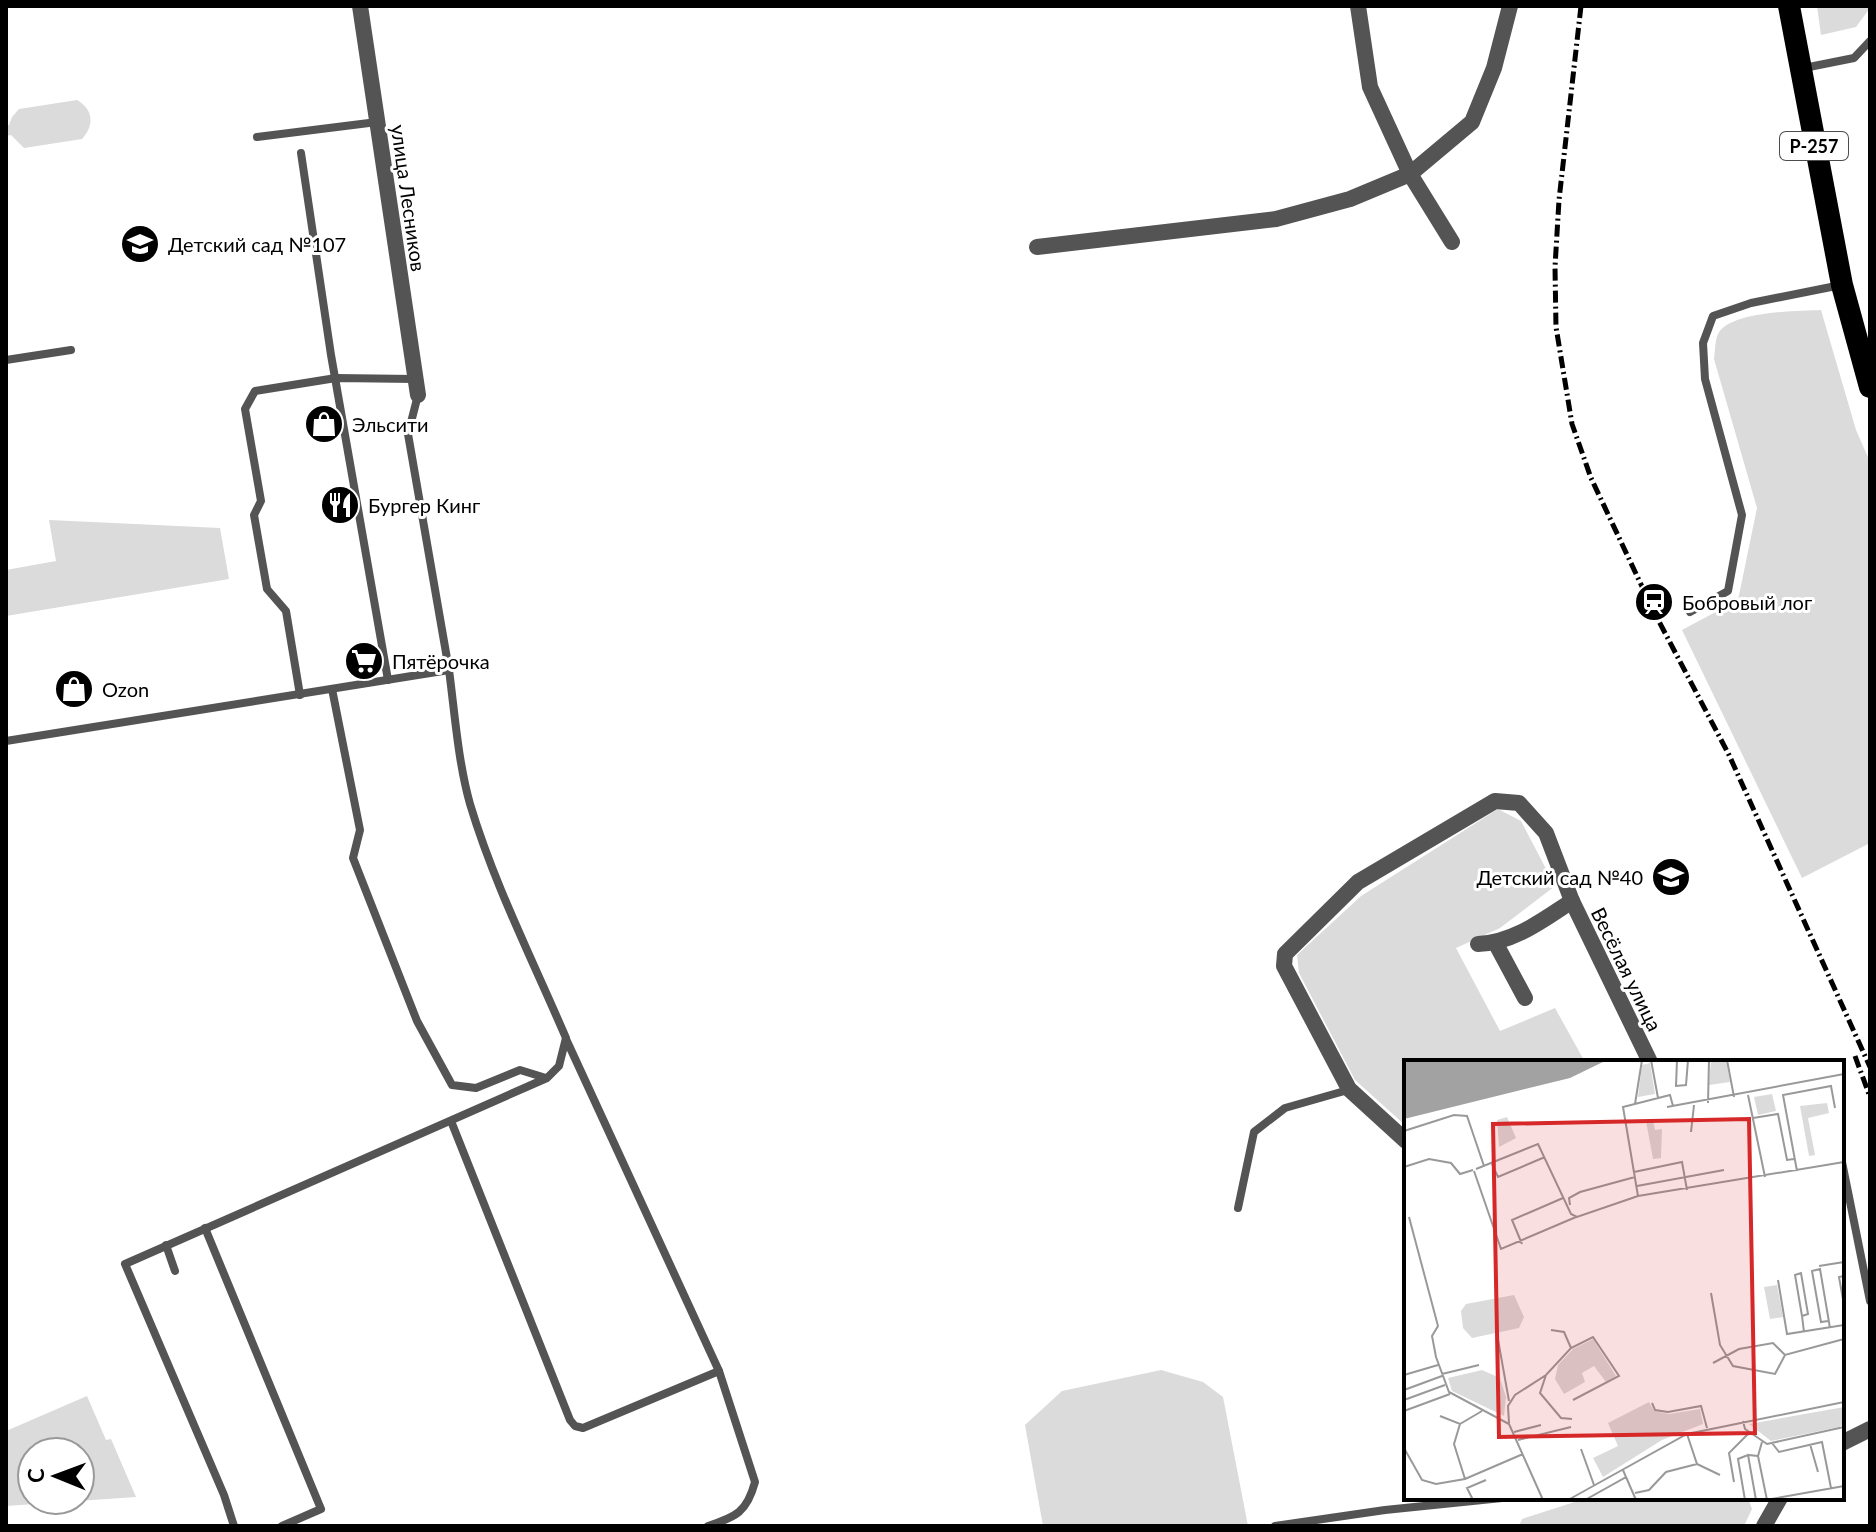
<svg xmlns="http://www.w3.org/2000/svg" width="1876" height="1532" font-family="Lato,sans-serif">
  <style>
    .green { fill: #dbdbdb; fill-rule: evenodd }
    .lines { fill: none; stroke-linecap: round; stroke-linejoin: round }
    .service { stroke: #545454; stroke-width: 8 }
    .minor { stroke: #545454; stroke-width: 16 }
    .trunk { stroke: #000; stroke-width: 22 }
    .rail { stroke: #000; stroke-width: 5; stroke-dasharray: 12 4 2 4; stroke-linecap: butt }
    .labels { text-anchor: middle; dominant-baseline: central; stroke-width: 6; stroke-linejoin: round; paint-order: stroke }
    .shield { fill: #fff; stroke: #4c4c4c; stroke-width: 2 }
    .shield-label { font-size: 18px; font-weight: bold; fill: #000 }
    .street-label { font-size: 20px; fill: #000; stroke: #fff }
    .poi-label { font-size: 20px; fill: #000; stroke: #fff; text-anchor: start }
    .inset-road { fill: none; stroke: #999; stroke-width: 2 }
    .view { fill: #d62828; fill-opacity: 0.15; stroke: #d62828; stroke-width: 4 }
    .inset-edge { fill: none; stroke: #000; stroke-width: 4 }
  </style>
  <rect width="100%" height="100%" fill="#fff"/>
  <!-- green -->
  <g class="green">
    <path d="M1817 6H1870V8L1856 27 1821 35Z"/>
    <path d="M77 100C93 109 95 125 82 139L24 148 11 135 6 136V126L9 125 12 117 19 109Z"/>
    <path d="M1821 310 1856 430 1870 462V843L1802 878 1682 630 1738 600 1757 508 1714 359C1715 352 1715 340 1718 334 1730 311 1797 311 1821 310Z"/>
    <path d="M49 520 220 528 229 579 6 616V570L56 561Z"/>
    <path d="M1498 809 1521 821 1555 886 1500 928 1456 948 1500 1031 1555 1008 1585 1062H1406V1126L1355 1080 1299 973 1297 955 1361 896Z"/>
    <path d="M1161 1370 1203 1382 1223 1397 1248 1526H1043L1025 1425 1062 1391Z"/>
    <path d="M87 1396 106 1440 111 1439 136 1497 6 1506V1431ZM32 1452H80V1500H32Z"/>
    <path d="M1587 1498H1748L1752 1509 1744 1526H1519L1522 1519Z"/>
  </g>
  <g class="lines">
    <!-- service -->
    <g class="service">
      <path d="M1804 68 1854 58 1870 41"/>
      <path d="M257 137 377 122"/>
      <path d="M301 153 331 355 388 680"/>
      <path d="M6 360 71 350"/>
      <path d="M418 395 408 434 449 670"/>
      <path d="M1690 612 1728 591 1742 515 1705 379 1703 343 1713 316 1751 303 1841 285"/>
      <path d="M332 689 360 830 353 858 417 1021 452 1085 476 1088 520 1070 546 1078"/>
      <path d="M300 695 286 611 267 589 254 515 261 501 245 409 255 391 336 378 415 379"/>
      <path d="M6 741 449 670C455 715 458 761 470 804 494 884 533 961 566 1038L559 1066 547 1078 125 1264 224 1495 234 1526"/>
      <path d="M566 1039 719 1371 755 1482C747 1512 736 1517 708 1526"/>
      <path d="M451 1121 570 1420 575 1426 583 1428 719 1371"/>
      <path d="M1842 1162 1870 1301"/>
      <path d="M1238 1208 1254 1132 1285 1108 1348 1090"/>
      <path d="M205 1228 321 1509 282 1526"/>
      <path d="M166 1245 175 1271"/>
      <path d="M1275 1526 1385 1510 1502 1498"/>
    </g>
    <!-- minor -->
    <g class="minor">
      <path d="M360 6 418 395"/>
      <path d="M1358 6 1370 87 1410 174 1452 242"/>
      <path d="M1037 247 1276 219 1350 199 1410 174 1472 122 1494 68 1510 6"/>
      <path d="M1478 944C1513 943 1543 920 1572 901"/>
      <path d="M1496 944 1525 998"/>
      <path d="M1406 1141 1349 1089 1284 966 1285 954 1358 882 1495 801 1519 803 1546 833 1572 901 1650 1062"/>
      <path d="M1842 1443 1870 1429"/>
      <path d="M1764 1526 1780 1498"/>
    </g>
    <!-- trunk -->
    <path class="trunk" d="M1789 6 1842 285 1870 387"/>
    <!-- rail -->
    <g class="rail">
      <path d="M1581 6 1559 200 1555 267 1556 327 1572 424 1591 478 1653 610 1729 755 1870 1067"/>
      <path d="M1855 1056 1870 1097"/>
    </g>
  </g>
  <!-- icons -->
  <defs>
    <symbol id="school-disc" viewBox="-11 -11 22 22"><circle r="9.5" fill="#000" stroke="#fff"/><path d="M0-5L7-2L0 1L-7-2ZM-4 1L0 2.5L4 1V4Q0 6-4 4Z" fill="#fff"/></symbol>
    <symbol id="shop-disc" viewBox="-11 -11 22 22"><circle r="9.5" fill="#000" stroke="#fff"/><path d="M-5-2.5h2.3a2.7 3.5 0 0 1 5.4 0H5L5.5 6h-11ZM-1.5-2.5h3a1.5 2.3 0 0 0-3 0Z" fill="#fff"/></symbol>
    <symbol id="restaurant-disc" viewBox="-11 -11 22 22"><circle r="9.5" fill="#000" stroke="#fff"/><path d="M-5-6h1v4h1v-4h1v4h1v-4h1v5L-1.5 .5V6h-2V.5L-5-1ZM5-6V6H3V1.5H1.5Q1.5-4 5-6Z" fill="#fff"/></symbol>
    <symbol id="station-disc" viewBox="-11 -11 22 22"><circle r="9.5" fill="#000" stroke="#fff"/><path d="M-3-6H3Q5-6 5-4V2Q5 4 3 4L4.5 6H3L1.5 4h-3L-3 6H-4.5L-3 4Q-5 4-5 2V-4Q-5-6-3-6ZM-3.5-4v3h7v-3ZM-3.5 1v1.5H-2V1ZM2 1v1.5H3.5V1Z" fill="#fff"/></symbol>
    <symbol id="supermarket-disc" viewBox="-11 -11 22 22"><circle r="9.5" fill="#000" stroke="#fff"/><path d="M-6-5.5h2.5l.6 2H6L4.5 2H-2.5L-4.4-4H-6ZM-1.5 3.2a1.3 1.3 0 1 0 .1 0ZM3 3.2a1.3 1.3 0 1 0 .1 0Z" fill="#fff"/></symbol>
  </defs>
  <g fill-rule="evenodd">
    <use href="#school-disc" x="118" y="222" width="44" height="44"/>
    <use href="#shop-disc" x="302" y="402" width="44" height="44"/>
    <use href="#restaurant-disc" x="318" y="483" width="44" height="44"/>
    <use href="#station-disc" x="1632" y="580" width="44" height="44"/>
    <use href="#supermarket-disc" x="342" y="639" width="44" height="44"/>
    <use href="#shop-disc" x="52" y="667" width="44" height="44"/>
    <use href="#school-disc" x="1649" y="855" width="44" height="44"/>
  </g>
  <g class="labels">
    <!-- shield labels -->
    <rect class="shield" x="1780" y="132" width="68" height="28" rx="6"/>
    <g class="shield-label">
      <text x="1814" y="146">Р-257</text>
    </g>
    <!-- street labels -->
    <g class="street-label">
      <text transform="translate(409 198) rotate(82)">улица Лесников</text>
      <text transform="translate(1627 969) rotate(64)">Весёлая улица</text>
    </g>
    <!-- poi labels -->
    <g class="poi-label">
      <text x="168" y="244">Детский сад №107</text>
      <text x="352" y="424">Эльсити</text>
      <text x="368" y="505">Бургер Кинг</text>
      <text x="1682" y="602">Бобровый лог</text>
      <text x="392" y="661">Пятёрочка</text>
      <text x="102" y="689">Ozon</text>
      <text x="1643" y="877" text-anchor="end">Детский сад №40</text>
    </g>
  </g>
  <!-- overview -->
  <g transform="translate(1404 1060)">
    <rect width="440" height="440" fill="#fff"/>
    <path d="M307 0H322L326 22 305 25ZM246 3 251 34 234 37 238 5ZM368 34 372 51 354 55 350 37ZM423 43 425 53 404 58 411 95 405 96 396 46ZM103 57 112 78 95 87 93 60ZM249 60 251 70 258 69 257 98 249 99 242 61ZM373 225 379 257 366 259 360 227ZM110 235 120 257 115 268 68 278 59 268 57 251 62 244ZM189 279 212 316 202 322 190 306 178 313 181 322 160 334 151 319 154 305 169 289ZM78 310 96 318 102 337 100 356 48 331 44 318ZM245 342 250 351 265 354 296 349 299 364 258 380 199 417 189 398 214 386 204 363ZM440 347V364L435 367 367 381 345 364Z" fill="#dbdbdb"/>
    <path d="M0 0H203L166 18 0 59Z" fill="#a2a2a2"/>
    <path class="inset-road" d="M247 0 254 38M273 0 272 26 282 25 284 0M323 0 330 37M344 35 361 117M304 43 305 0M231 44 238 0M263 47 440 14M349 58 374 54 383 100 390 99M0 71 50 55 63 56 80 106M287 72 290 45M88 104 94 117 141 97M0 107 25 99 47 103 56 114 69 110M72 109 134 84 167 154 173 157 234 136 219 47 266 35 269 46M70 111 97 189 172 157M393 111 379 35 427 26 431 48M230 112 278 102 283 130M233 126 320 110M234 136 440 102M166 145 165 138 176 132 231 117M5 157 34 266 28 276 32 297 45 332 105 364 139 440M118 184 108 160 159 138M415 206 440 202M440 216 435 217 440 245M374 220 383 274 440 265M307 233 316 285 329 306 371 314 381 295M398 256 404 254 397 213 391 215 398 256 400 272M424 261 417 262 408 211 416 209 426 268M147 270 160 272 167 288M93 274 105 341M309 303 335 289 369 283 381 295 440 279M38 314 75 305M0 315 34 305M142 315 136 333 157 358 168 359M0 330 38 316M0 340 41 325M248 343 251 350 264 352 297 346 303 368M0 351 46 334M36 356 56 364 78 351M339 361 341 369 363 384 440 367M105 363 104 346 111 335 142 315 167 288 189 277 215 316 169 340M56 364 50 384 61 419M110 372 137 365M283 374 293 404 316 415M114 380 167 367M358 382 354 396 363 440M368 383 375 392 418 382 427 428M406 384 414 412M0 388 18 420 32 424 61 419 119 394M177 389 190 425M222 417 232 440M330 422 325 393 345 373M231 433 245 430 262 412 293 404M69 440 63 428 82 420M164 440 283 374 440 342M181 440 222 417 219 410M341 440 334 399 344 395M352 440 344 395 354 396M362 440 440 426"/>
    <path class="view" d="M345 59 351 373 95 377 89 64Z"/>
    <rect width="440" height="440" class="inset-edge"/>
  </g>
  <!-- border -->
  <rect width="1876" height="1532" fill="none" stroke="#000000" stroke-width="16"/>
  <!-- north arrow -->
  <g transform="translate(56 1476) rotate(271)"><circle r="38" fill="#ffffff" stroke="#999999" stroke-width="2"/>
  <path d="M0-6L14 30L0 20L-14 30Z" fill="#000000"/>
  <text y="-12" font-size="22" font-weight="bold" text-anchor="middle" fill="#000000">С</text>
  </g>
</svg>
